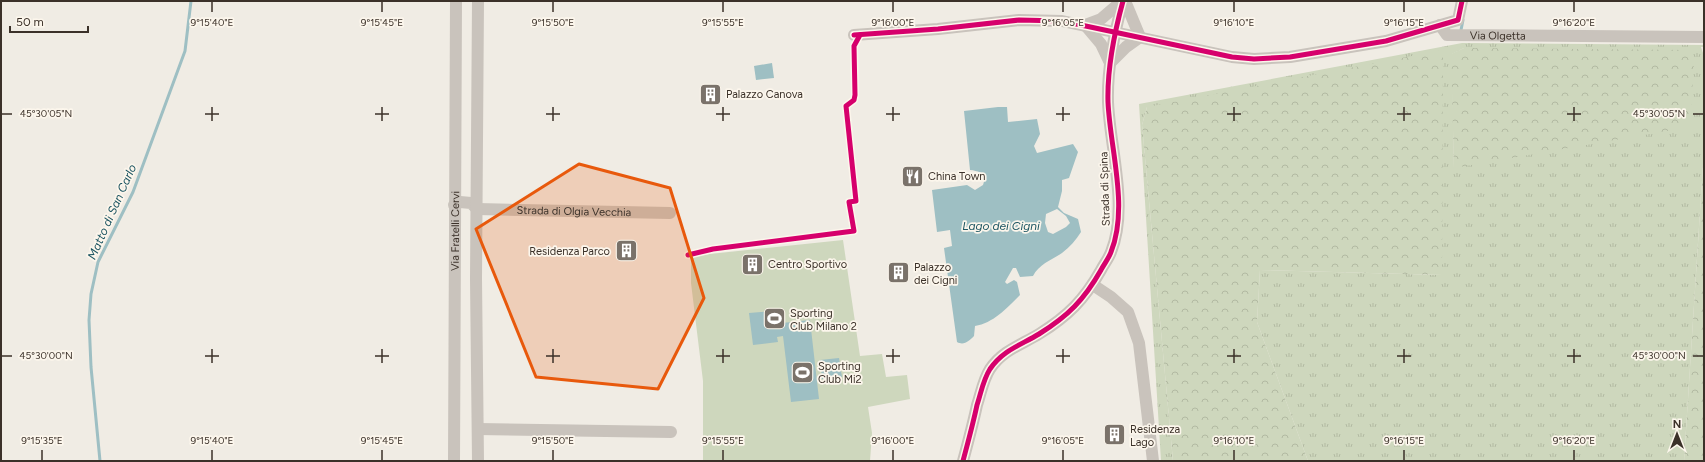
<svg xmlns="http://www.w3.org/2000/svg" width="1705" height="462" font-family="Figtree,sans-serif">
  <style>
    .grass { fill: url(#grass-tufts); fill-rule: evenodd }
    .forest { fill: url(#forest-crowns) }
    .pitch { fill: #ced7bd }
    .water { fill: #9ebfc3; fill-rule: evenodd }
    .lines { fill: none; stroke-linecap: round; stroke-linejoin: round }
    .stream { stroke: #9ebfc3; stroke-width: 3 }
    .minor { stroke: #c9c3bc; stroke-width: 12 }
    .cycleway-casing { stroke: #fcf6ec; stroke-width: 8 }
    .cycleway { stroke: #d6006c; stroke-width: 5 }
    .marked { fill: #e8590c; fill-opacity: 0.2; stroke: #e8590c; stroke-width: 3; stroke-linejoin: round }
    .ticks { fill: none; stroke: #3b3129; stroke-width: 1.5 }
    .labels { text-anchor: middle; dominant-baseline: central; stroke-width: 3.5; stroke-linejoin: round; paint-order: stroke }
    .street-label { font-size: 11px; fill: #3b3129; stroke: #fcf6ec }
    .poi-label { font-size: 11px; fill: #3b3129; stroke: #fcf6ec; text-anchor: start }
    .water-label { font-size: 12px; font-style: italic; fill: #1b5461; stroke: #fcf6ec }
    .ticks-label { font-size: 10px; text-anchor: middle; fill: #3b3129; stroke: #fcf6ec; stroke-width: 3.5; stroke-linejoin: round; paint-order: stroke }
  </style>
  <defs>
    <pattern id="grass-tufts" width="24" height="20" patternUnits="userSpaceOnUse"><rect width="24" height="20" fill="#ced7bd"/><path d="M3 7l-1-3M5 7V3M7 7l1-3M15 17l-1-3M17 17v-4M19 17l1-3" fill="none" stroke="#b2b9a2"/></pattern>
    <pattern id="forest-crowns" width="20" height="18" patternUnits="userSpaceOnUse"><rect width="20" height="18" fill="#ced7bd"/><path d="M2 6a3 3 0 1 1 6 0M12 15a3 3 0 1 1 6 0" fill="none" stroke="#b2b9a2"/></pattern>
  </defs>
  <rect width="100%" height="100%" fill="#f0ece4"/>
  <!-- grass -->
  <path class="grass" d="M1462 43 1704 45V47H1701L1704 56V149L1684 461H1308L1257 322 1260 270 1442 275 1147 107 1142 125 1173 461H1161L1139 104ZM1464 48 1454 168 1452 54Z"/>
  <!-- forest -->
  <g class="forest">
    <path d="M1464 48 1689 50 1694 61 1690 127 1454 168 1451 54Z"/>
    <path d="M1443 50 1442 275 1260 270 1257 322 1308 461H1173L1142 125 1147 107Z"/>
    <path d="M1704 149V461H1684Z"/>
  </g>
  <!-- pitch -->
  <path class="pitch" d="M843 240 860 356 882 354 886 377 907 375 910 399 868 407 872 433 870 461H703V381L691 283V256Z"/>
  <!-- water -->
  <g class="water">
    <path d="M772 63 774 78 756 80 754 66Z"/>
    <path d="M998 107H1007L1008 122 1037 119 1040 134 1034 146 1037 153 1073 144 1078 152 1069 178 1062 180V191L1058 207 1064 213 1078 219 1081 232C1076 240 1070 247 1062 253 1052 260 1039 264 1033 276L1020 277 1016 268H1013L1005 282 1007 284 1014 280 1017 282 1020 295C1008 307 994 323 975 326L974 336C969 341 964 346 957 342L944 248 952 246 950 230 937 232 932 190 967 185 975 190 983 185C987 174 980 171 970 170L964 111ZM1057 209 1066 216 1070 223 1066 227 1053 234 1048 232 1045 223 1046 214Z"/>
    <path d="M773 311 775 329 782 328V323L810 320 819 399 791 402 783 336 777 337 778 342 753 345 749 313Z"/>
    <path d="M839 358 842 377 822 379 820 360Z"/>
  </g>
  <g class="lines">
    <!-- stream -->
    <g class="stream">
      <path d="M1461 30 1463 20"/>
      <path d="M100 461 91 367 89 320 91 294 98 262 133 192 185 51 191 1"/>
    </g>
    <!-- minor -->
    <g class="minor">
      <path d="M1122 1 1101 19 1085 25 1101 44 1110 63 1126 47 1140 37"/>
      <path d="M1125 1 1140 37"/>
      <path id="s1" d="M1440 25 1447 35 1704 37"/>
      <path d="M854 35 938 29 1019 20 1062 21 1232 57 1254 59 1290 57 1386 41 1458 20 1462 1"/>
      <path d="M454 205 460 202 471 203 477 209"/>
      <path id="s2" d="M477 209 670 213"/>
      <path d="M1093 285 1111 297 1128 312 1139 343 1153 461"/>
      <path d="M478 429 671 432"/>
      <path id="s3" d="M454 461 456 1"/>
      <path d="M478 461 476 279 478 1"/>
      <path d="M963 461C968 442 973 424 977 405 981 393 983 380 990 369 1003 350 1021 345 1039 334 1068 316 1084 300 1101 270 1104 264 1109 258 1111 252 1129 207 1110 149 1108 102 1107 68 1114 34 1123 1"/>
    </g>
    <defs>
      <g id="cycleway">
        <path d="M854 35 938 29 1019 20 1062 21 1232 57 1254 59 1290 57 1386 41 1458 20 1462 1"/>
        <path d="M688 255 713 249 854 231 849 202 856 201 846 106 854 100 855 95 854 46 860 35"/>
        <path d="M963 461C968 442 973 424 977 405 981 393 983 380 990 369 1003 350 1021 345 1039 334 1068 316 1084 300 1101 270 1104 264 1109 258 1111 252 1129 207 1110 149 1108 102 1107 68 1114 34 1123 1"/>
      </g>
    </defs>
    <!-- cycleway casing -->
    <use href="#cycleway" class="cycleway-casing"/>
    <!-- cycleway -->
    <use href="#cycleway" class="cycleway"/>
  </g>
  <!-- marked area -->
  <path class="marked" d="M579 164 670 188 704 298 658 389 536 377 476 229Z"/>
  <!-- ticks -->
  <path class="ticks" d="M212 2V12M382 2V12M553 2V12M723 2V12M893 2V12M1063 2V12M1234 2V12M1404 2V12M1574 2V12M212 107V121M382 107V121M553 107V121M723 107V121M893 107V121M1063 107V121M1234 107V121M1404 107V121M1574 107V121M2 114H12M205 114H219M375 114H389M546 114H560M716 114H730M886 114H900M1056 114H1070M1227 114H1241M1397 114H1411M1567 114H1581M1693 114H1703M212 349V363M382 349V363M553 349V363M723 349V363M893 349V363M1063 349V363M1234 349V363M1404 349V363M1574 349V363M2 356H12M205 356H219M375 356H389M546 356H560M716 356H730M886 356H900M1056 356H1070M1227 356H1241M1397 356H1411M1567 356H1581M1693 356H1703M42 450V460M212 450V460M382 450V460M553 450V460M723 450V460M893 450V460M1063 450V460M1234 450V460M1404 450V460M1574 450V460"/>
  <!-- icons -->
  <defs>
    <symbol id="building-square" viewBox="-11 -11 22 22"><rect x="-9" y="-9" width="18" height="18" rx="4" fill="#7a726a" stroke="#fcf6ec"/><path d="M-4-6H4V6H1V3H-1V6H-4ZM-2.5-4.3h1.7v1.8h-1.7ZM.8-4.3h1.7v1.8H.8ZM-2.5-1h1.7V.8h-1.7ZM.8-1h1.7V.8H.8Z" fill="#fff"/></symbol>
    <symbol id="restaurant-square" viewBox="-11 -11 22 22"><rect x="-9" y="-9" width="18" height="18" rx="4" fill="#7a726a" stroke="#fcf6ec"/><path d="M-5-6h1v4h1v-4h1v4h1v-4h1v5L-1.5 .5V6h-2V.5L-5-1ZM5-6V6H3V1.5H1.5Q1.5-4 5-6Z" fill="#fff"/></symbol>
    <symbol id="stadium-square" viewBox="-11 -11 22 22"><rect x="-9" y="-9" width="18" height="18" rx="4" fill="#7a726a" stroke="#fcf6ec"/><path d="M0-5a6.5 5 0 1 0 0 10a6.5 5 0 1 0 0-10ZM-3.5-1.8h7v3.6h-7Z" fill="#fff"/></symbol>
  </defs>
  <g fill-rule="evenodd">
    <use href="#building-square" x="698" y="82" width="25" height="25"/>
    <use href="#restaurant-square" x="900" y="164" width="25" height="25"/>
    <use href="#building-square" x="614" y="238" width="25" height="25"/>
    <use href="#building-square" x="740" y="252" width="25" height="25"/>
    <use href="#building-square" x="886" y="260" width="25" height="25"/>
    <use href="#stadium-square" x="762" y="306" width="25" height="25"/>
    <use href="#stadium-square" x="790" y="360" width="25" height="25"/>
    <use href="#building-square" x="1102" y="422" width="25" height="25"/>
  </g>
  <g class="labels">
    <!-- street labels -->
    <g class="street-label">
      <text stroke="none"><textPath href="#s1" startOffset="63">Via Olgetta</textPath></text>
      <text transform="translate(1105 189) rotate(-92)">Strada di Spina</text>
      <text stroke="none"><textPath href="#s2" startOffset="97">Strada di Olgia Vecchia</textPath></text>
      <text stroke="none"><textPath href="#s3" startOffset="230">Via Fratelli Cervi</textPath></text>
    </g>
    <!-- poi labels -->
    <g class="poi-label">
      <text x="726" y="94">Palazzo Canova</text>
      <text x="928" y="176">China Town</text>
      <text x="610" y="251" text-anchor="end">Residenza Parco</text>
      <text x="768" y="264">Centro Sportivo</text>
      <text x="914" y="267">Palazzo<tspan x="914" dy="13">dei Cigni</tspan></text>
      <text x="790" y="313">Sporting<tspan x="790" dy="13">Club Milano 2</tspan></text>
      <text x="818" y="366">Sporting<tspan x="818" dy="13">Club Mi2</tspan></text>
      <text x="1130" y="429">Residenza<tspan x="1130" dy="13">Lago</tspan></text>
    </g>
    <!-- water labels -->
    <g class="water-label">
      <text transform="translate(112 212) rotate(-66)">Matto di San Carlo</text>
      <text x="1001" y="226">Lago dei Cigni</text>
    </g>
  </g>
  <g class="ticks-label">
    <text x="212" y="26">9°15'40"E</text>
    <text x="382" y="26">9°15'45"E</text>
    <text x="553" y="26">9°15'50"E</text>
    <text x="723" y="26">9°15'55"E</text>
    <text x="893" y="26">9°16'00"E</text>
    <text x="1063" y="26">9°16'05"E</text>
    <text x="1234" y="26">9°16'10"E</text>
    <text x="1404" y="26">9°16'15"E</text>
    <text x="1574" y="26">9°16'20"E</text>
    <text x="46" y="117">45°30'05"N</text>
    <text x="1659" y="117">45°30'05"N</text>
    <text x="46" y="359">45°30'00"N</text>
    <text x="1659" y="359">45°30'00"N</text>
    <text x="42" y="444">9°15'35"E</text>
    <text x="212" y="444">9°15'40"E</text>
    <text x="382" y="444">9°15'45"E</text>
    <text x="553" y="444">9°15'50"E</text>
    <text x="723" y="444">9°15'55"E</text>
    <text x="893" y="444">9°16'00"E</text>
    <text x="1063" y="444">9°16'05"E</text>
    <text x="1234" y="444">9°16'10"E</text>
    <text x="1404" y="444">9°16'15"E</text>
    <text x="1574" y="444">9°16'20"E</text>
  </g>
  <!-- border -->
  <rect width="1705" height="462" fill="none" stroke="#3b3129" stroke-width="4"/>
  <!-- north arrow -->
  <g transform="translate(1677 434)" stroke="#fcf6ec" stroke-width="3" paint-order="stroke">
  <path d="M0-3L7 15L0 10L-7 15Z" fill="#3b3129"/>
  <text y="-6" font-size="11" font-weight="bold" text-anchor="middle" fill="#3b3129">N</text>
  </g>
  <!-- scale -->
  <path d="M10 26v6h78v-6" fill="none" stroke="#3b3129" stroke-width="2"/>
  <text x="16" y="26" font-size="12" fill="#3b3129" stroke="#fcf6ec" stroke-width="3" paint-order="stroke">50 m</text>
</svg>
